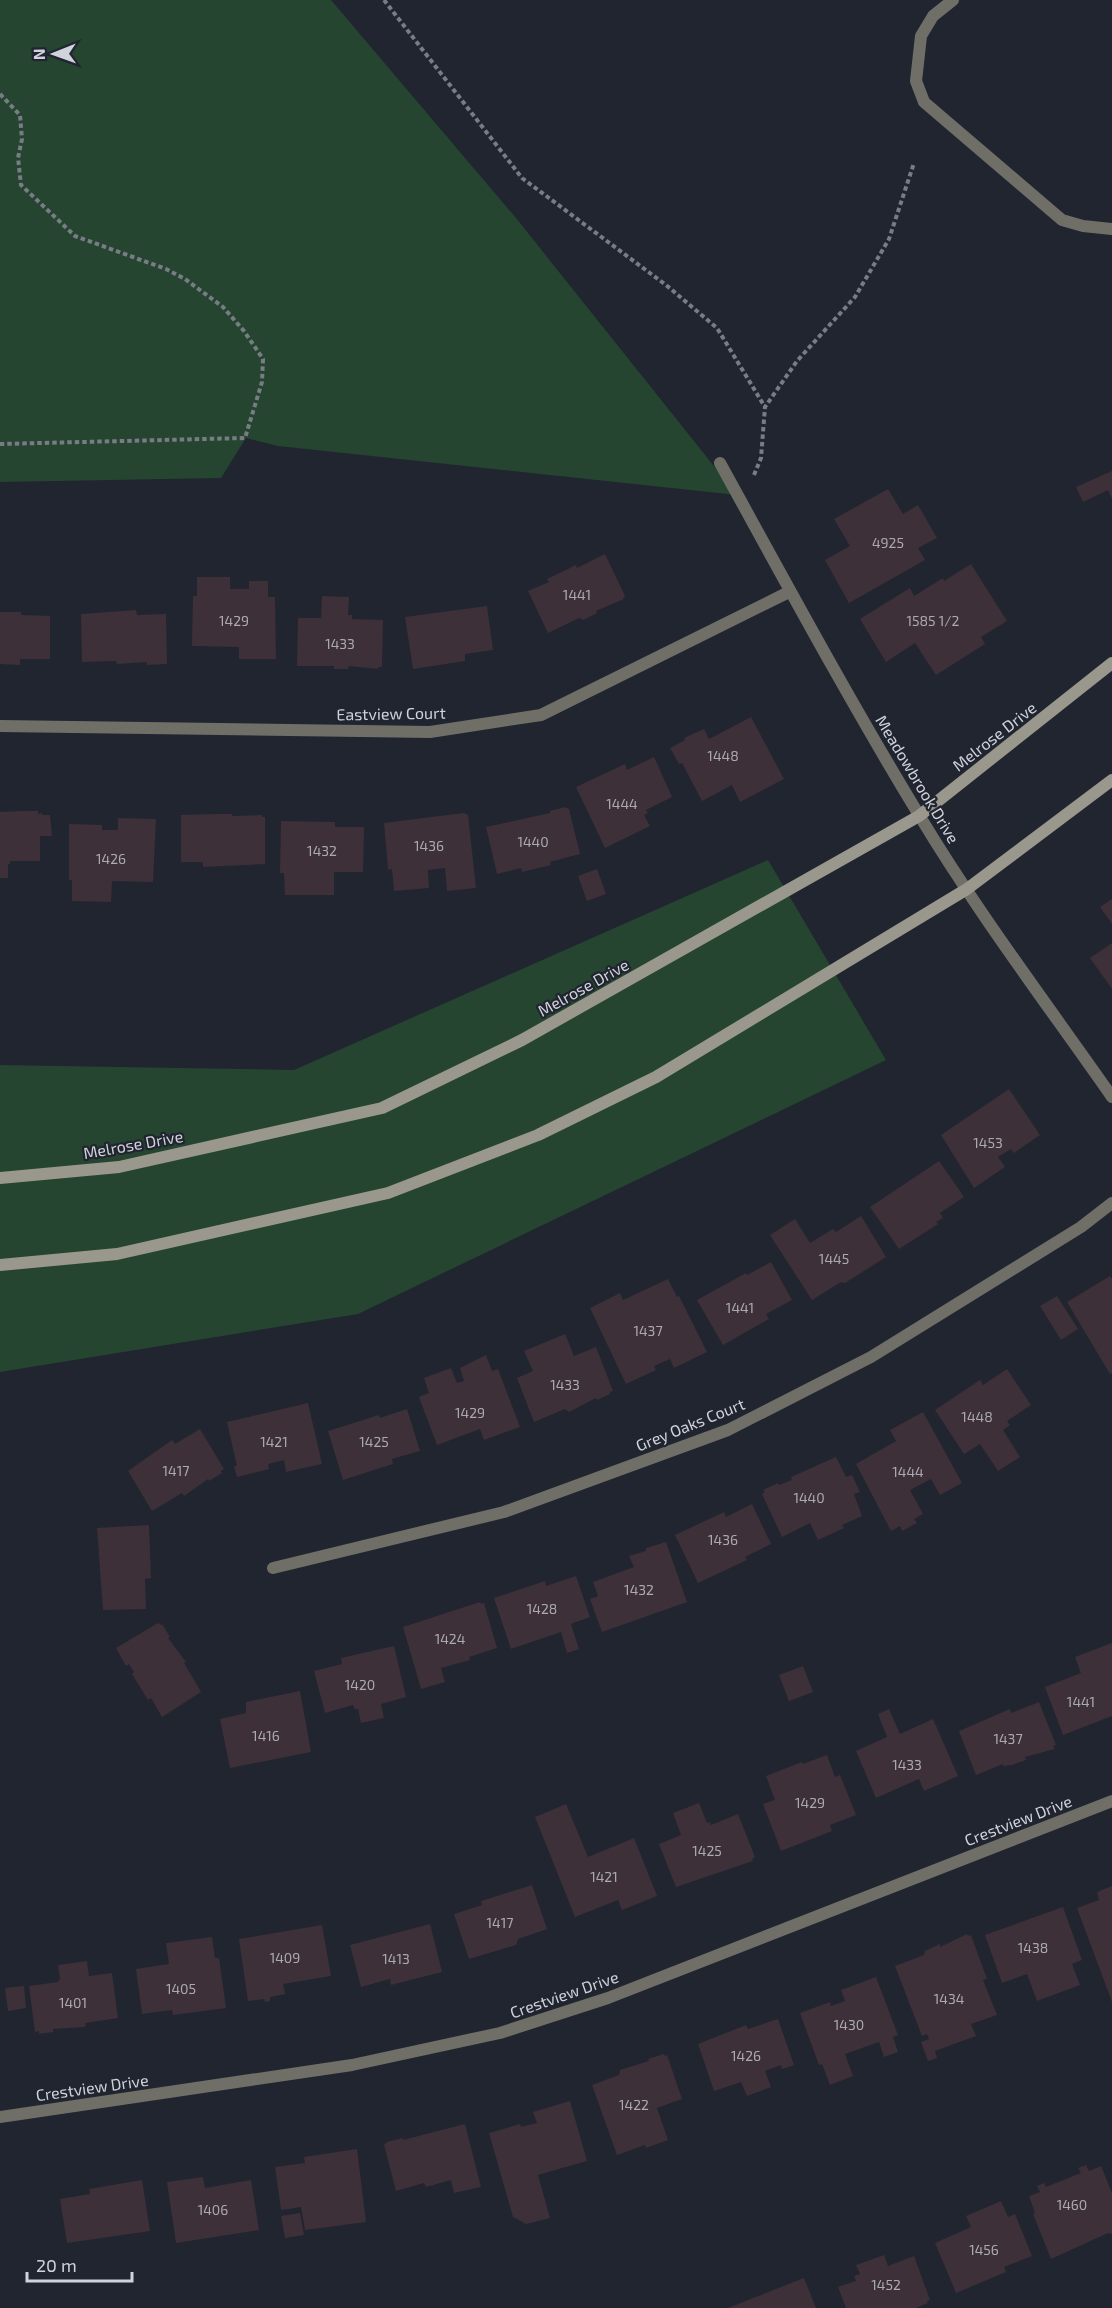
<svg xmlns="http://www.w3.org/2000/svg" width="1112" height="2308" font-family="'Exo 2',sans-serif">
  <style>
    .green { fill: #254531 }
    .building { fill: #3d3038 }
    .lines { fill: none; stroke-linecap: round; stroke-linejoin: round }
    .path { stroke: #787c85; stroke-width: 4; stroke-dasharray: 4.5 3; stroke-linecap: butt }
    .minor { stroke: #6f6e67; stroke-width: 12 }
    .secondary { stroke: #9a978d; stroke-width: 12 }
    .labels { text-anchor: middle; dominant-baseline: central; stroke-width: 4.5; stroke-linejoin: round; paint-order: stroke }
    .number-label { font-size: 14px; fill: #abaab2 }
    .street-label { font-size: 16px; fill: #d0d3db; stroke: #202530 }
  </style>
  <rect width="100%" height="100%" fill="#202530"/>
  <!-- green -->
  <g class="green">
    <path d="M0 0H331L516 218 737 495 278 446 246 438 221 478 0 482Z"/>
    <path d="M768 860 886 1060 358 1314 0 1372V1065L294 1070Z"/>
  </g>
  <!-- building -->
  <g class="building">
    <path d="M1112 471V499L1108 490 1083 502 1076 487Z"/>
    <path d="M888 489 903 514 918 505 937 538 918 548 925 560 849 603 825 560 850 546 834 519Z"/>
    <path d="M605 554 625 596 623 598 624 599 596 611 597 613 583 620 579 618 548 633 528 591 549 582 547 579 576 565 577 568Z"/>
    <path d="M971 564 1007 621 981 637 985 644 936 675 915 643 886 662 860 619 910 588 914 596 943 578 944 581Z"/>
    <path d="M197 577H230V589H249V581H268V597H275L276 659H239V647L192 646 193 596H197Z"/>
    <path d="M322 596 349 597 348 615H352V619L383 620 382 667H378V669L349 666 348 669H334V666H297L298 618H321Z"/>
    <path d="M487 606 493 650 465 654V661L413 669 405 617Z"/>
    <path d="M136 610 137 615 166 614 167 664 147 665V662L117 664 116 661 82 662 81 614Z"/>
    <path d="M0 612H21V615L50 616V659H20V665L0 664Z"/>
    <path d="M751 717 784 779 740 802 732 785 702 801 682 763 679 764 670 748 685 740 684 738 704 729 709 739Z"/>
    <path d="M654 757 672 797 646 810 648 813 644 815 650 826 605 848 576 787 625 764 627 770Z"/>
    <path d="M565 807 569 809 580 854 550 862 551 865 522 872 521 868 497 874 486 827 550 813V811Z"/>
    <path d="M22 811H38V814L42 813V815H50L52 836H40V861H10V864H8V878H0V812Z"/>
    <path d="M464 813 468 815 476 888 447 891 445 868 428 870 429 888 394 891 392 869 388 870 384 823Z"/>
    <path d="M217 814H232V816L262 815V817H265V864L203 867V862H181V815Z"/>
    <path d="M118 818 156 819 153 882 112 881 111 902 72 901V880H69V824L102 825V830H118Z"/>
    <path d="M281 821 335 822V827H364L363 872H334V895H285L284 873H280Z"/>
    <path d="M597 869 606 894 587 901 578 876Z"/>
    <path d="M1112 899V924L1100 907Z"/>
    <path d="M1112 943V989L1090 958Z"/>
    <path d="M1009 1089 1040 1135 1014 1153 1011 1149 998 1157 1005 1167 974 1188 941 1135Z"/>
    <path d="M939 1161 964 1197 940 1213 943 1218 936 1222 938 1224 899 1249 870 1207Z"/>
    <path d="M861 1216 886 1257 845 1283 841 1282 812 1300 770 1235 795 1219 810 1243 833 1229 836 1232Z"/>
    <path d="M771 1262 792 1300 766 1314 769 1319 723 1345 697 1300 746 1273 747 1275Z"/>
    <path d="M1110 1276 1112 1279V1373L1110 1374 1067 1302Z"/>
    <path d="M668 1279 677 1297 679 1296 707 1352 674 1368 670 1359 654 1366 656 1370 626 1384 590 1308 620 1293 623 1300Z"/>
    <path d="M1057 1296 1078 1329 1061 1340 1040 1306Z"/>
    <path d="M565 1334 574 1356 596 1347 613 1391 610 1392V1394L597 1400 596 1398 569 1412 565 1409 534 1422 517 1378 533 1371 524 1351Z"/>
    <path d="M486 1355 492 1371 498 1369 520 1427 484 1440 480 1429 437 1445 419 1397 429 1393 424 1378 451 1368 457 1383 464 1381 460 1368Z"/>
    <path d="M1007 1369 1031 1405 1007 1421 1010 1425 1003 1430 1020 1457 998 1471 980 1444 964 1454 935 1410 980 1380 983 1385Z"/>
    <path d="M308 1403 322 1464 286 1472 284 1460 268 1464 269 1469 237 1477 234 1466H237L227 1422Z"/>
    <path d="M407 1409 420 1451 392 1459 393 1464 343 1480 328 1431 379 1415 380 1418Z"/>
    <path d="M923 1412 962 1483 940 1495 931 1479 910 1490 923 1514 914 1519 917 1523 902 1531 900 1526 891 1531 856 1464 896 1441 890 1430Z"/>
    <path d="M200 1429 224 1469 221 1471 222 1473 209 1481 208 1479 184 1496 182 1493 152 1511 128 1471 172 1440 175 1444Z"/>
    <path d="M836 1457 846 1477 852 1475 860 1492 854 1494 862 1516 842 1525 844 1528 818 1540 810 1523 782 1537 762 1494 765 1492 763 1490 778 1483 779 1485 792 1480 791 1477Z"/>
    <path d="M752 1504 771 1544 745 1557 747 1560 698 1583 675 1535 724 1512 726 1517Z"/>
    <path d="M149 1525 151 1578 145 1579 146 1609 103 1610 97 1528Z"/>
    <path d="M666 1542 687 1602 602 1632 590 1599 598 1596 593 1582 634 1567 629 1556 646 1551V1548Z"/>
    <path d="M576 1576 590 1617 571 1624 579 1649 567 1653 561 1632 511 1649 494 1598 545 1581 546 1586Z"/>
    <path d="M480 1602 481 1604 484 1603 497 1648 469 1657 470 1660 441 1668 445 1682 421 1689 403 1627Z"/>
    <path d="M158 1623 161 1625 162 1624 170 1637 168 1638 186 1662 184 1663 201 1692 162 1717 151 1698 148 1700 132 1674 134 1672 129 1664 126 1666 116 1648Z"/>
    <path d="M1112 1643V1716L1063 1735 1045 1687 1081 1673 1075 1657Z"/>
    <path d="M394 1646 406 1697 381 1704 384 1718 361 1723 358 1709H355L353 1705 325 1713 314 1671 342 1664 341 1658Z"/>
    <path d="M803 1666 813 1692 789 1701 779 1675Z"/>
    <path d="M300 1691 311 1752 230 1768 220 1719 246 1713V1702Z"/>
    <path d="M1039 1702 1056 1745 1053 1746 1055 1749 1025 1757 1026 1760 1012 1765 1003 1766V1764L976 1775 959 1731 1010 1709 1011 1713Z"/>
    <path d="M889 1709 900 1734 933 1719 958 1776 924 1791 919 1779 876 1798 856 1751 887 1737 878 1714Z"/>
    <path d="M827 1755 835 1777 840 1775 856 1815 830 1825 832 1831 781 1851 763 1804 775 1800 766 1776 802 1762 803 1764Z"/>
    <path d="M699 1803 707 1823 710 1822 711 1825 738 1814 755 1857 752 1859 753 1861 676 1887 659 1844 681 1835 673 1813Z"/>
    <path d="M566 1804 588 1857 634 1838 657 1896 622 1910 618 1900 575 1917 535 1817Z"/>
    <path d="M532 1885 547 1929 518 1939 516 1945 469 1959 454 1914 482 1905 481 1901Z"/>
    <path d="M1112 1886V2002L1077 1908 1099 1900 1097 1892Z"/>
    <path d="M1063 1907 1082 1960 1072 1964 1080 1985 1037 2001 1027 1974 1002 1983 985 1935Z"/>
    <path d="M430 1924 442 1972 391 1985 390 1979 361 1987 350 1945Z"/>
    <path d="M322 1925 331 1976 283 1984 285 1994 270 1997V2001L265 2002 264 1999 248 2001 239 1939Z"/>
    <path d="M967 1934 968 1936 971 1935 987 1979 983 1980 997 2015 971 2024 976 2036 935 2051 937 2058 928 2061 921 2042 929 2039 927 2034 922 2036 895 1966 924 1955 925 1951 940 1944V1947Z"/>
    <path d="M212 1937 215 1958H219L226 2008 173 2015 172 2010 142 2014 136 1969 169 1964 166 1943Z"/>
    <path d="M87 1961 89 1976 112 1973 118 2018 85 2023 86 2026 83 2027 53 2029V2032L39 2034V2031L35 2032 29 1986 58 1982 60 1978 58 1965Z"/>
    <path d="M876 1977 898 2035 893 2037 898 2052 884 2057 879 2042 845 2054 853 2076 830 2085 822 2064 819 2065 800 2013 830 2002 831 2006 845 2001 841 1990Z"/>
    <path d="M24 1986 26 2008 8 2011 5 1988Z"/>
    <path d="M778 2019 794 2065 782 2069 781 2065 765 2071 771 2087 747 2096 741 2082 714 2091 698 2044 746 2025 748 2029Z"/>
    <path d="M664 2054V2056L667 2055 682 2099 657 2108 668 2140 646 2148 645 2145 617 2155 592 2085 619 2075 620 2070 649 2061 648 2059Z"/>
    <path d="M570 2101 587 2161 538 2175 550 2218 526 2224 513 2217 489 2133 520 2124 521 2127 537 2123 533 2112Z"/>
    <path d="M465 2124 481 2187 454 2193 451 2180 426 2187 424 2183 396 2191 384 2145 387 2142 403 2138V2140Z"/>
    <path d="M357 2149 366 2222 305 2230 301 2207 281 2210 275 2167 305 2163 304 2157Z"/>
    <path d="M1086 2165 1089 2171 1101 2166 1112 2193V2234L1108 2233 1051 2259 1033 2214 1035 2213 1029 2196 1040 2192 1037 2186 1044 2183 1046 2187 1081 2173 1078 2168Z"/>
    <path d="M203 2177 205 2188 251 2180 259 2230 176 2243 167 2182Z"/>
    <path d="M142 2180 150 2231 67 2243 60 2199 90 2194 89 2189Z"/>
    <path d="M1001 2201 1008 2217 1015 2214 1032 2256 1004 2267 1006 2272 956 2293 935 2243 971 2227 966 2216Z"/>
    <path d="M300 2213 304 2235 285 2238 281 2216Z"/>
    <path d="M884 2255 888 2266 914 2256 930 2300 927 2301 928 2303 916 2308H846L838 2287 856 2281 854 2276 860 2274 856 2265Z"/>
    <path d="M804 2278 816 2308H728Z"/>
  </g>
  <g class="lines">
    <!-- path -->
    <g class="path">
      <path d="M384 0 522 178 666 285 717 328 765 407"/>
      <path d="M0 94 20 115 22 139 18 158 21 185 75 236 166 269 185 279 223 307 244 331 263 359 262 382 245 438 0 444"/>
      <path d="M754 475 761 458 765 407 797 361 855 297 889 239 914 163"/>
    </g>
    <!-- minor -->
    <g class="minor">
      <path d="M953 0 933 16 921 36 916 81 924 102 1062 220 1083 226 1112 229"/>
      <path d="M720 463C785 581 849 700 919 815 978 913 1047 1004 1112 1097"/>
      <path d="M0 726 430 732 541 715 789 592"/>
      <path d="M273 1568 504 1512 728 1430 871 1357 1081 1227 1112 1203"/>
      <path d="M0 2117 352 2065 500 2033 608 1998 1112 1801"/>
    </g>
    <!-- secondary -->
    <g class="secondary">
      <path d="M0 1178 119 1167 382 1108 522 1040 919 816 1112 663"/>
      <path d="M0 1265 117 1254 388 1193 538 1135 656 1077 967 889 1112 780"/>
    </g>
  </g>
  <g class="labels">
    <!-- number labels -->
    <g class="number-label">
      <text x="888" y="542">4925</text>
      <text x="577" y="594">1441</text>
      <text x="234" y="620">1429</text>
      <text x="933" y="620">1585 1/2</text>
      <text x="340" y="643">1433</text>
      <text x="723" y="755">1448</text>
      <text x="622" y="803">1444</text>
      <text x="533" y="841">1440</text>
      <text x="429" y="845">1436</text>
      <text x="322" y="850">1432</text>
      <text x="111" y="858">1426</text>
      <text x="988" y="1142">1453</text>
      <text x="834" y="1258">1445</text>
      <text x="740" y="1307">1441</text>
      <text x="648" y="1330">1437</text>
      <text x="565" y="1384">1433</text>
      <text x="470" y="1412">1429</text>
      <text x="977" y="1416">1448</text>
      <text x="274" y="1441">1421</text>
      <text x="374" y="1441">1425</text>
      <text x="176" y="1470">1417</text>
      <text x="908" y="1471">1444</text>
      <text x="809" y="1497">1440</text>
      <text x="723" y="1539">1436</text>
      <text x="639" y="1589">1432</text>
      <text x="542" y="1608">1428</text>
      <text x="450" y="1638">1424</text>
      <text x="360" y="1684">1420</text>
      <text x="1081" y="1701">1441</text>
      <text x="266" y="1735">1416</text>
      <text x="1008" y="1738">1437</text>
      <text x="907" y="1764">1433</text>
      <text x="810" y="1802">1429</text>
      <text x="707" y="1850">1425</text>
      <text x="604" y="1876">1421</text>
      <text x="500" y="1922">1417</text>
      <text x="1033" y="1947">1438</text>
      <text x="285" y="1957">1409</text>
      <text x="396" y="1958">1413</text>
      <text x="181" y="1988">1405</text>
      <text x="949" y="1998">1434</text>
      <text x="73" y="2002">1401</text>
      <text x="849" y="2024">1430</text>
      <text x="746" y="2055">1426</text>
      <text x="634" y="2104">1422</text>
      <text x="1072" y="2204">1460</text>
      <text x="213" y="2209">1406</text>
      <text x="984" y="2249">1456</text>
      <text x="886" y="2284">1452</text>
    </g>
    <!-- street labels -->
    <g class="street-label">
      <text transform="translate(391 713) rotate(-1)">Eastview Court</text>
      <text transform="translate(994 736) rotate(-38)">Melrose Drive</text>
      <text transform="translate(918 779) rotate(59)">Meadowbrook Drive</text>
      <text transform="translate(583 987) rotate(-29)">Melrose Drive</text>
      <text transform="translate(133 1144) rotate(-10)">Melrose Drive</text>
      <text transform="translate(690 1424) rotate(-22)">Grey Oaks Court</text>
      <text transform="translate(1018 1820) rotate(-21)">Crestview Drive</text>
      <text transform="translate(564 1994) rotate(-19)">Crestview Drive</text>
      <text transform="translate(92 2087) rotate(-8)">Crestview Drive</text>
    </g>
  </g>
  <!-- north arrow -->
  <g transform="translate(54 54) rotate(269)" stroke="#202530" stroke-width="4.5" paint-order="stroke">
  <path d="M0-4.5L10 22L0 15L-10 22Z" fill="#d0d3db"/>
  <text y="-9" font-size="16" font-weight="bold" text-anchor="middle" fill="#d0d3db">N</text>
  </g>
  <!-- scale -->
  <path d="M27 2272v9h105v-9" fill="none" stroke="#d0d3db" stroke-width="3"/>
  <text x="36" y="2272" font-size="18" fill="#d0d3db" stroke="#202530" stroke-width="4.5" paint-order="stroke">20 m</text>
</svg>
